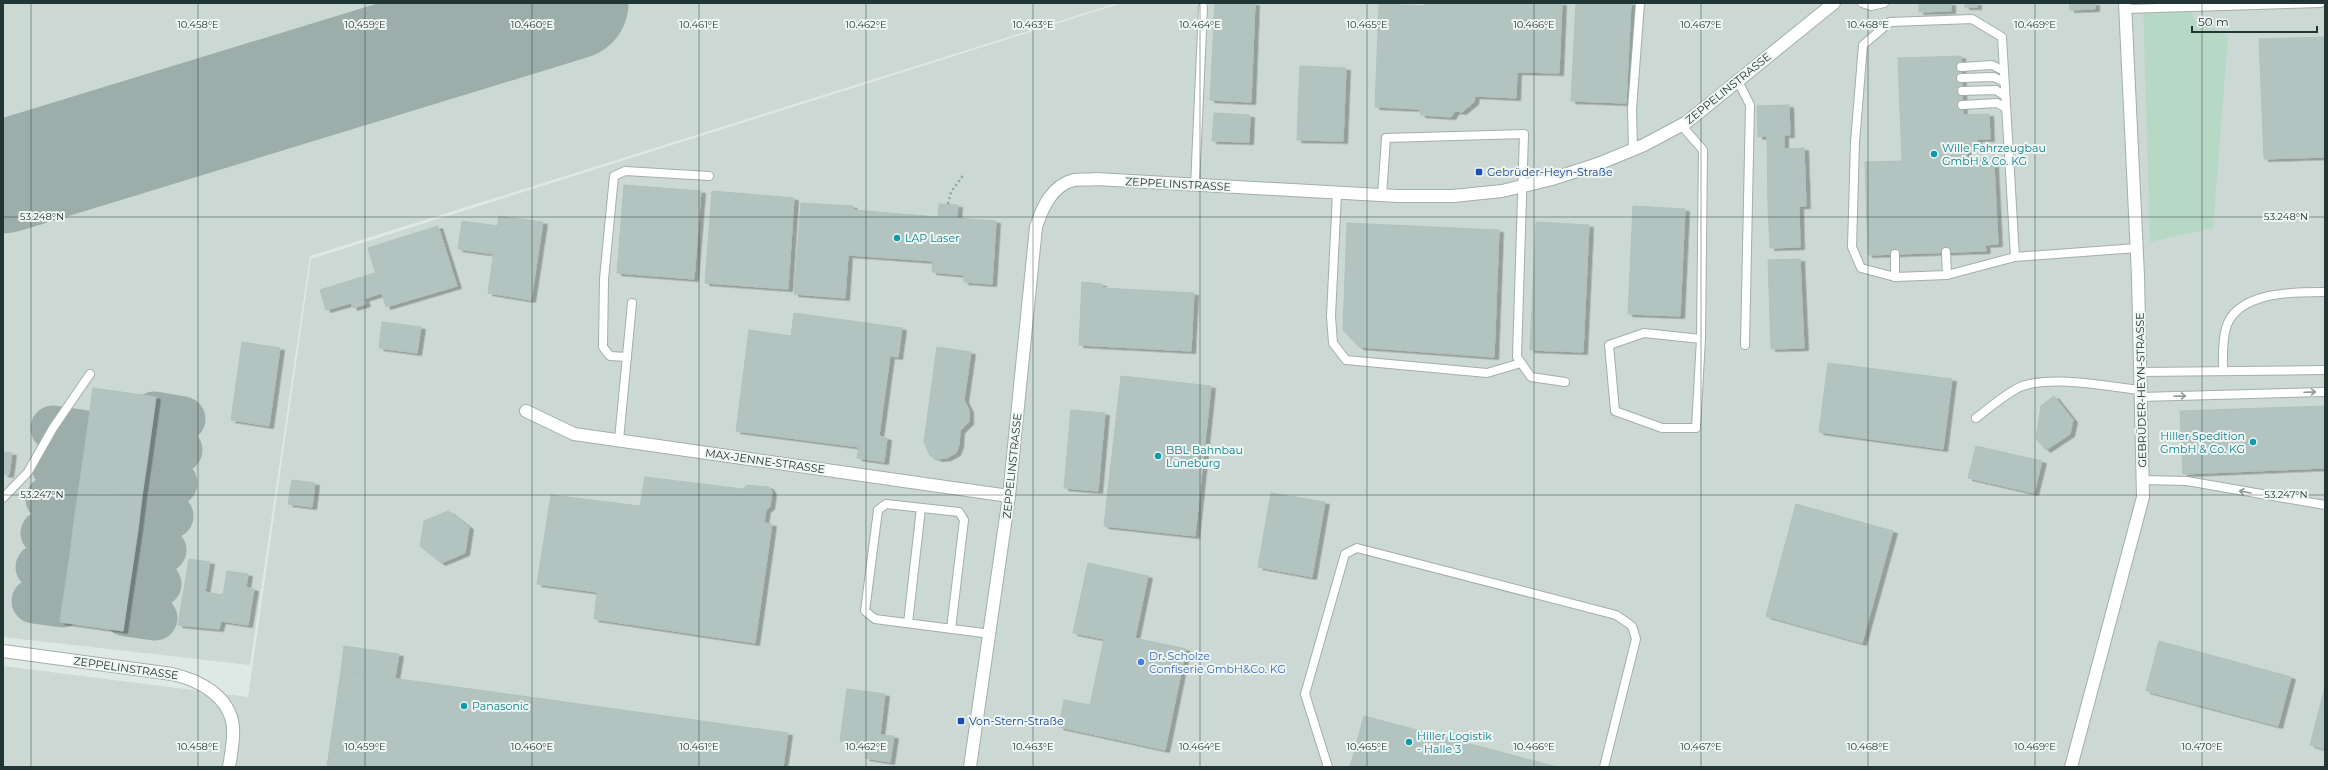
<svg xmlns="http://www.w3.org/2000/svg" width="2328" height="770" font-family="Montserrat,sans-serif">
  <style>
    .built { fill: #ccd8d4 }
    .green { fill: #b8d8c6 }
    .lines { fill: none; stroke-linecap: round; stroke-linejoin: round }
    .taxiway { stroke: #9cadaa; stroke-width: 45 }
    .runway { stroke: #9cadaa; stroke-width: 113 }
    .building { fill: #b3c3bf; stroke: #b1c1bd; filter: url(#shadow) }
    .service-casing { stroke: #a2afac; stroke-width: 10 }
    .minor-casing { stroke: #a2afac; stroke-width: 14 }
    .path { stroke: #80aaa4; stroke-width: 2.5; stroke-dasharray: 2 3; stroke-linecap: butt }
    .service { stroke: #fff; stroke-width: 8 }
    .minor { stroke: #fff; stroke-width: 12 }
    .oneway { stroke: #909a9a }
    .ticks { fill: none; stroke: #213634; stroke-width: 1; stroke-opacity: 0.45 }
    .culture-dot { fill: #0f9aa8; stroke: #eef5f3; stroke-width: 1.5 }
    .transit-dot { fill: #1a4fb4; stroke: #eef5f3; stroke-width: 1.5 }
    .shop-dot { fill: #3f7fe0; stroke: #eef5f3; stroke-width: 1.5 }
    .labels { text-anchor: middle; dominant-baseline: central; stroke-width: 4; stroke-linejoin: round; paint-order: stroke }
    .street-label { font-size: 11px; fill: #213634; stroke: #eef5f3 }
    .culture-label { font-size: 11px; fill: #0d838f; stroke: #eef5f3; text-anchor: start }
    .transit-label { font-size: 11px; fill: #164399; stroke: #eef5f3; text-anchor: start }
    .shop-label { font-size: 11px; fill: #366cbe; stroke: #eef5f3; text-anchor: start }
    .ticks-label { font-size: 10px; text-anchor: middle; fill: #213634; stroke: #eef5f3; stroke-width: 4; stroke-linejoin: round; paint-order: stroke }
  </style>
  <defs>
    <filter id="shadow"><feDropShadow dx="4.5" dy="2.5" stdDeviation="0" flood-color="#0004"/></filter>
  </defs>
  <rect width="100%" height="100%" fill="#dee8e5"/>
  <!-- built -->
  <g class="built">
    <path d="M3 3H1117L310 256 250 665 3 637Z"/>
    <path d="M1122 3H2325V767H3V666L248 697 311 259Z"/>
  </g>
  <!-- green -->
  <path class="green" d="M2143 3H2191L2193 18 2228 36 2213 228 2150 242Z"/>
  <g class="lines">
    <!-- taxiway -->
    <g class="taxiway">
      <path d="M154 414 183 419"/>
      <path d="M53 428 87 433"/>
      <path d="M149 446 180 450"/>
      <path d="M54 467 82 470"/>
      <path d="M145 479 175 483"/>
      <path d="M48 499 77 504"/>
      <path d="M140 512 171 516"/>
      <path d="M43 533 72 537"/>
      <path d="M135 546 164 550"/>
      <path d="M38 567 67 571"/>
      <path d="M131 580 159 584"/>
      <path d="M34 601 63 605"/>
      <path d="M126 614 155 618"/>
    </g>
    <!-- runway -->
    <path class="runway" d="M3 177 572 3"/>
  </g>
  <!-- building -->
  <g class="building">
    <path d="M1215 3H1255L1251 102 1210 100Z"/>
    <path d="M1425 3H1562L1559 73 1517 72 1516 98 1475 96 1474 102 1462 112 1455 111 1451 117 1421 115 1420 109 1375 107 1379 4 1425 6Z"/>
    <path d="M1576 3H1631L1626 103 1571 101Z"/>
    <path d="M1919 3H1951V11L1919 12Z"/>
    <rect x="1965" y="3" width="12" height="4"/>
    <path d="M2069 3H2095V9L2070 10Z"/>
    <path d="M2325 37V157L2264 159 2259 39Z"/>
    <path d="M1961 56 1963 115 1989 114 1990 139H1977V144L1966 145 1967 160H1982V165H1994L1998 244 1985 245 1986 251 1868 255 1865 162 1902 161 1898 58Z"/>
    <path d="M1300 66 1346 68 1343 141 1297 140Z"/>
    <path d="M1789 105 1790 135H1784V149L1804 148 1806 206 1768 207 1767 136 1758 137 1757 106Z"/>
    <path d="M1214 113 1250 115 1249 142 1212 141Z"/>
    <path d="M624 185 701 191 694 279 617 273Z"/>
    <path d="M712 191 794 198 788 289 705 283Z"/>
    <path d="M801 203 853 206V210L938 217 939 204 958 205 957 218 996 221 992 284 964 282V275L932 272 933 261 848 255 845 298 794 294Z"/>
    <path d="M1633 206 1685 209 1680 316 1628 314Z"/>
    <path d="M1799 206 1800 247 1770 248 1768 207Z"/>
    <path d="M499 216 543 222 531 300 488 293Z"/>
    <path d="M462 221 498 226 494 254 458 249Z"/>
    <path d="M1536 222 1589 225 1583 352 1530 350Z"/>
    <path d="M1347 223 1499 230 1494 357 1359 347 1343 330Z"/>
    <path d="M438 226 457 286 386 307 368 248Z"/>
    <path d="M1800 259 1804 348 1771 349 1768 260Z"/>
    <path d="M375 273 382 293 364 299 366 304 353 308 351 303 326 310 320 290Z"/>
    <path d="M1082 282 1102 284V288L1194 293 1191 351 1079 345Z"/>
    <path d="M794 313 902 328 898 357 890 356 879 436 887 438 884 462 857 458 859 447 736 431 749 330 791 336Z"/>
    <path d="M382 322 421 327 417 353 379 348Z"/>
    <path d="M242 342 280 348 269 426 231 420Z"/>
    <path d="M937 347 971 352 964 400 969 410V422L960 431 959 445 956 453 947 458 938 459 930 456 924 442Z"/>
    <path d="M1828 363 1952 379 1943 449 1819 432Z"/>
    <path d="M1121 376 1211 386 1195 536 1104 526Z"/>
    <path d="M93 388 156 397 147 462 84 453Z"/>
    <path d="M2054 396 2073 420 2070 434 2046 450 2036 439 2041 406Z"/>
    <path d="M2325 406V468L2183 474 2180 411Z"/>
    <path d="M1071 410 1105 413 1098 491 1064 488Z"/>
    <path d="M1976 446 2042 461 2034 493 1968 478Z"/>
    <path d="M3 452 12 453 9 475 3 474Z"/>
    <path d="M84 453 147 462 142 496 79 487Z"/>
    <path d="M645 477 743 489 747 485 769 487 772 492 770 507 766 510 764 523 772 524 755 643 594 619 597 592 537 584 551 495 640 506Z"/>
    <path d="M292 480 315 483 312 507 288 504Z"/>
    <path d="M79 487 142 496 138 529 74 521Z"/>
    <path d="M1271 493 1325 502 1312 577 1258 567Z"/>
    <path d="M1796 504 1893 531 1862 643 1766 616Z"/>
    <path d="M448 511 469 527 465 553 441 563 420 546 424 521Z"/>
    <path d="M74 521 138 529 133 563 70 554Z"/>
    <path d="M70 554 133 563 128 596 65 587Z"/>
    <path d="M189 559 210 562 205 592 223 595 227 571 248 574 246 587 254 589 248 625 221 621 219 629 178 625Z"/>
    <path d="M1088 563 1148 576 1135 638 1186 649 1165 750 1059 727 1064 700 1090 705 1104 639 1073 633Z"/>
    <path d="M65 587 128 596 123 631 60 622Z"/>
    <path d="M2159 641 2291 677 2278 726 2146 691Z"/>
    <path d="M344 646 399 654 395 678 341 671Z"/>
    <path d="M341 671 788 733 783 767H327Z"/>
    <path d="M2325 687V749L2310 745Z"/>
    <path d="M847 689 885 694 880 735 894 736 890 762 865 758 867 745 840 741Z"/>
    <path d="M1364 716 1557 767H1350Z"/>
  </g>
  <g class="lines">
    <defs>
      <g id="service">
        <path d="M1862 3 1871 6 1884 3"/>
        <path d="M2125 9 2321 3"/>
        <path d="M1961 67 1992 65 2004 71"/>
        <path d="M1961 78 1994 77 2004 82"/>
        <path d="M1738 81 1750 105 1745 345"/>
        <path d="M1962 91 1996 90 2005 96"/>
        <path d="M1962 105 1997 103 2006 108"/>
        <path d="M1681 125 1703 150 1701 339 1696 428H1662L1615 411 1609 345 1644 333 1701 339"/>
        <path d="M1633 150 1632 109 1640 3"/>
        <path d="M1195 186 1203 7"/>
        <path d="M1337 193 1331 316 1333 343 1346 360 1487 373 1521 363"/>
        <path d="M1382 196 1386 138 1524 134 1517 357 1531 377 1565 382"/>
        <path d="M1946 252 1947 275"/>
        <path d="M1895 254V277"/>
        <path d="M2015 257 2002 37 1972 19 1890 22 1863 45 1855 142 1852 247 1861 268 1895 277 1947 275 2015 257 2137 248"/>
        <path d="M627 357 610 356 603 347 604 279 614 176 625 171 709 176"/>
        <path d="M2223 371C2223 357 2222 342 2226 328 2237 291 2295 292 2325 292"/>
        <path d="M2140 372 2325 370"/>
        <path d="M2141 397 2325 392"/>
        <path d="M1976 418C1989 408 2002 397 2016 389 2045 373 2108 387 2141 390"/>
        <path d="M619 440 632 303"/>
        <path d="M2143 480 2187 481 2325 505"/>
        <path d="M3 498 28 472 53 428 90 374"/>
        <path d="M908 623 921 508"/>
        <path d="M951 629 964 520 959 512 886 504 878 510 865 611 875 619 991 634"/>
        <path d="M1328 767 1305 694 1345 554 1357 548 1616 615 1632 626 1636 639 1604 767"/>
      </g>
      <g id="minor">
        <path d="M526 411 574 434 1009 496"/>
        <path d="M3 651 172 674C199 680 230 696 233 727 234 741 231 754 229 767"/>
        <path d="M970 767 1009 496 1036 227C1042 208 1052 185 1074 180 1081 179 1089 180 1096 179L1398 196H1453L1502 191 1552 179 1598 164 1644 145 1687 122 1834 3"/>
        <path d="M2071 767 2143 497 2138 276 2125 3"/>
      </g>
    </defs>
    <!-- service casing -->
    <use href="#service" class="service-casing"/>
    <!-- minor casing -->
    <use href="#minor" class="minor-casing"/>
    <!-- path -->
    <g class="path">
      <path d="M1967 149 1996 148"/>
      <path d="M948 204 951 192 964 174"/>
    </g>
    <!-- service -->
    <use href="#service" class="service"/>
    <!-- minor -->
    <use href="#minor" class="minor"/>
  </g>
  <!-- one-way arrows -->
  <defs><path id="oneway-shaft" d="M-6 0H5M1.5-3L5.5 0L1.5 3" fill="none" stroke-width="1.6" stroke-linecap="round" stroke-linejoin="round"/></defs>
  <g class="oneway">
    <use href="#oneway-shaft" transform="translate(2310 392) rotate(-2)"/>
    <use href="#oneway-shaft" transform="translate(2180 396) rotate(-2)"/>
    <use href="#oneway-shaft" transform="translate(2245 492) rotate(-170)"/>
  </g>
  <!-- ticks -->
  <path class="ticks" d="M31 3V767M198 3V767M365 3V767M532 3V767M699 3V767M866 3V767M1033 3V767M1200 3V767M1367 3V767M1534 3V767M1701 3V767M1868 3V767M2035 3V767M2202 3V767M3 217H2325M3 495H2325"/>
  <!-- markers -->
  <g class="culture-dot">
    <circle cx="1934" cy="154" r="4"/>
    <circle cx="897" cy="238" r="4"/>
    <circle cx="2253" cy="442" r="4"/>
    <circle cx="1158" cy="456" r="4"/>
    <circle cx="464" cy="706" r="4"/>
    <circle cx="1409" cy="742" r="4"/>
  </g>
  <g class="transit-dot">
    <rect x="1475" y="168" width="8" height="8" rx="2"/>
    <rect x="957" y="717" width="8" height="8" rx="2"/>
  </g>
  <circle class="shop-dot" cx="1141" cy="662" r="4"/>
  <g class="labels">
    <!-- street labels -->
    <g class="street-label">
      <text transform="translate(1728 88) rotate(-39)">ZEPPELINSTRASSE</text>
      <text transform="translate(1178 184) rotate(3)">ZEPPELINSTRASSE</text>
      <text transform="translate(2141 390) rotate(-91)">GEBRÜDER-HEYN-STRASSE</text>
      <text transform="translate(765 461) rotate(8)">MAX-JENNE-STRASSE</text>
      <text transform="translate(1012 466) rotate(-84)">ZEPPELINSTRASSE</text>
      <text transform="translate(126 668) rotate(8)">ZEPPELINSTRASSE</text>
    </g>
    <!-- culture labels -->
    <g class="culture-label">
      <text x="1942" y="148">Wille Fahrzeugbau<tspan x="1942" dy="13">GmbH &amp; Co. KG</tspan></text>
      <text x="905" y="238">LAP Laser</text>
      <text x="2245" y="436" text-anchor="end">Hiller Spedition<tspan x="2245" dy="13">GmbH &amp; Co. KG</tspan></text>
      <text x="1166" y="450">BBL Bahnbau<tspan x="1166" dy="13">Lüneburg</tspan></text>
      <text x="472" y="706">Panasonic</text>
      <text x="1417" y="736">Hiller Logistik<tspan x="1417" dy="13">- Halle 3</tspan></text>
    </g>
    <!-- transit labels -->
    <g class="transit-label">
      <text x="1487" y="172">Gebrüder-Heyn-Straße</text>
      <text x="969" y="721">Von-Stern-Straße</text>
    </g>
    <!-- shop labels -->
    <g class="shop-label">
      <text x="1149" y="656">Dr. Scholze<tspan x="1149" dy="13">Confiserie GmbH&amp;Co. KG</tspan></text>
    </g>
  </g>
  <g class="ticks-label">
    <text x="198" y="28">10.458°E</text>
    <text x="365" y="28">10.459°E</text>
    <text x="532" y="28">10.460°E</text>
    <text x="699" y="28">10.461°E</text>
    <text x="866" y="28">10.462°E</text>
    <text x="1033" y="28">10.463°E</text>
    <text x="1200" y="28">10.464°E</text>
    <text x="1367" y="28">10.465°E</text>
    <text x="1534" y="28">10.466°E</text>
    <text x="1701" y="28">10.467°E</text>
    <text x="1868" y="28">10.468°E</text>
    <text x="2035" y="28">10.469°E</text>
    <text x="42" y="220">53.248°N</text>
    <text x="2286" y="220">53.248°N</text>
    <text x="42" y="498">53.247°N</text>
    <text x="2286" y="498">53.247°N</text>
    <text x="198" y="750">10.458°E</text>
    <text x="365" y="750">10.459°E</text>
    <text x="532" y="750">10.460°E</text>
    <text x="699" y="750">10.461°E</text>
    <text x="866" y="750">10.462°E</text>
    <text x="1033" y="750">10.463°E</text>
    <text x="1200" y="750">10.464°E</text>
    <text x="1367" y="750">10.465°E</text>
    <text x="1534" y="750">10.466°E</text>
    <text x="1701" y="750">10.467°E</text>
    <text x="1868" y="750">10.468°E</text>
    <text x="2035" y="750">10.469°E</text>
    <text x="2202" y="750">10.470°E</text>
  </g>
  <!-- border -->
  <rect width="2328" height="770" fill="none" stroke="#213634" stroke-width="8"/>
  <!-- scale -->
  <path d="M2192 26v6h125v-6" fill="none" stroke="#213634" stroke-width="2"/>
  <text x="2198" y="26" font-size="12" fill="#213634" stroke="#eef5f3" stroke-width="3" paint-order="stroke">50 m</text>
</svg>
